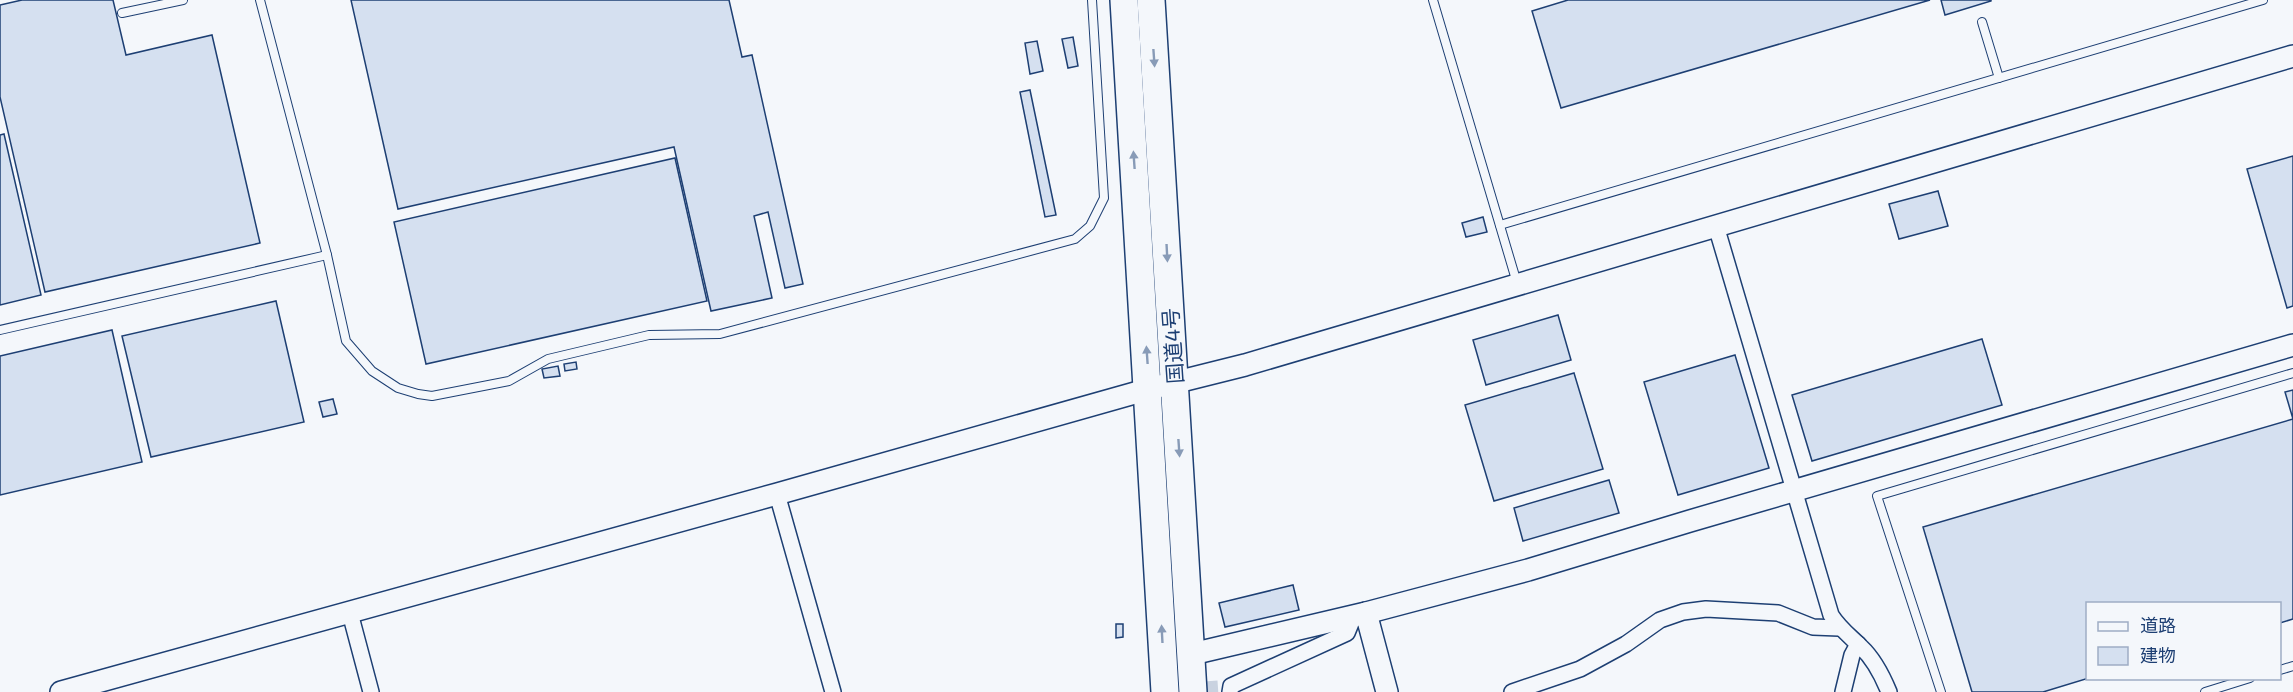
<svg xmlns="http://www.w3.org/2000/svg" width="2293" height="692" font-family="'Exo 2','Noto Sans JP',sans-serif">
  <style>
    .building { fill: #d5e0f0; stroke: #1d3f73; stroke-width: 1.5 }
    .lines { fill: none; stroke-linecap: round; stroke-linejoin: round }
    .street-tunnel { stroke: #c9d2e0; stroke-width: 15; stroke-dasharray: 15 8; stroke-linecap: butt }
    .lane-casing { stroke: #1d3f73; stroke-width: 10 }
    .street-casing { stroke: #1d3f73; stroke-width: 18 }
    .secondary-casing { stroke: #1d3f73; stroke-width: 24 }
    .highway-casing { stroke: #1d3f73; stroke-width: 30 }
    .lane { stroke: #f4f7fb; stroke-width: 8 }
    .street { stroke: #f4f7fb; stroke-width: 15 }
    .secondary { stroke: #f4f7fb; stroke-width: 21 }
    .highway { stroke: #f4f7fb; stroke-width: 27 }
    .oneway { fill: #889bb7 }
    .labels { text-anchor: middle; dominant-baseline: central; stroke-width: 4.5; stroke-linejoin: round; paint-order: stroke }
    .street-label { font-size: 21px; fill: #1d3f73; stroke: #f4f7fb }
  </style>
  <rect width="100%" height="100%" fill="#f4f7fb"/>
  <!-- building -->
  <g class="building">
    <path d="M22 0H113L126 55 212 35 260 243 45 292 0 97V5Z"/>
    <path d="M351 0H729L742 57 752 55 803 284 785 288 768 212 754 216 772 298 711 311 674 147 398 209Z"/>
    <path d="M1568 0H1930L1561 108 1532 11Z"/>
    <path d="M1941 0H1991V1L1945 15Z"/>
    <path d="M1073 37 1078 66 1068 68 1062 39Z"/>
    <path d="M1037 41 1043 71 1030 74 1025 43Z"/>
    <path d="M1030 90 1056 215 1045 217 1020 92Z"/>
    <path d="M4 134 41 295 0 305V135Z"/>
    <path d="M2293 156V306L2287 308 2247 169Z"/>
    <path d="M675 158 707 301 426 364 394 222Z"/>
    <path d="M1938 191 1948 226 1899 239 1889 204Z"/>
    <path d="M1483 217 1487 232 1466 237 1462 223Z"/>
    <path d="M276 301 304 422 151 457 122 336Z"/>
    <path d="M1558 315 1571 360 1486 385 1473 340Z"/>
    <path d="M112 330 142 462 0 495V356Z"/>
    <path d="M1982 339 2002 405 1812 461 1792 395Z"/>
    <path d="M1735 355 1769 468 1678 495 1644 382Z"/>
    <path d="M576 362 577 369 565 371 564 364Z"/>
    <path d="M558 366 560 376 544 378 542 369Z"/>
    <path d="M1574 373 1603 469 1494 501 1465 405Z"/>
    <path d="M2293 390V619L2280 623V604H2088L2089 678 2043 692H1972L1923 527 2293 419 2285 392Z"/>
    <path d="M333 399 337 414 323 417 319 402Z"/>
    <path d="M1609 480 1619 513 1523 541 1514 508Z"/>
    <path d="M1293 585 1299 610 1225 627 1219 603Z"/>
    <path d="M1116 624H1123V637L1116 638Z"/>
  </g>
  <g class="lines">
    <!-- street-tunnel -->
    <path class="street-tunnel" d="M1159 692 1218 688"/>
    <defs>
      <g id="lane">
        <path d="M260 0 327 255 346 341 372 371 398 388 418 394 432 396 509 381 548 359 649 335 720 334 1075 239 1090 226 1104 198 1092 0"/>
        <path d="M1433 0 1517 283"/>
        <path d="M122 13 183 0"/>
        <path d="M1982 22 1999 78"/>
        <path d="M1500 225 2263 0"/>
        <path d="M0 330 327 255"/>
        <path d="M2280 670 2293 666"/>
        <path d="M1941 692 1877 496 2293 373"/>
        <path d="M2205 692 2250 678"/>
      </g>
      <g id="street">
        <path d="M1716 226 1831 615C1840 629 1850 636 1861 647 1874 659 1882 675 1889 692"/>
        <path d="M777 494 833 692"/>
        <path d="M350 613 371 692"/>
        <path d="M1230 692 1231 686 1347 633 1354 616"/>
        <path d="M1512 692 1580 669 1626 644 1660 620 1683 612 1706 609 1778 613 1813 627 1839 628"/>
        <path d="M1843 692 1852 655 1858 644"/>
      </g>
      <g id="secondary">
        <path d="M1366 613 1387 692"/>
        <path d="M1192 654 1366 613 1528 570 1690 521 2293 345"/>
        <path d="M61 692 777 494 1149 389 1245 365 2293 56"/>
      </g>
      <g id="highway">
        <path d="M1124 0 1165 692"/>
        <path d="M1151 0 1193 692"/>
      </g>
    </defs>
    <!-- lane casing -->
    <use href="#lane" class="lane-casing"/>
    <!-- street casing -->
    <use href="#street" class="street-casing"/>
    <!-- secondary casing -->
    <use href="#secondary" class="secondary-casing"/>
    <!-- highway casing -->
    <use href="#highway" class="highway-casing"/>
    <!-- lane -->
    <use href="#lane" class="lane"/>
    <!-- street -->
    <use href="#street" class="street"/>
    <!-- secondary -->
    <use href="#secondary" class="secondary"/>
    <!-- highway -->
    <use href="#highway" class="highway"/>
  </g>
  <!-- one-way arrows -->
  <defs><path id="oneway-solid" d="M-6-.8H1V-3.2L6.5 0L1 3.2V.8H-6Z" transform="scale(1.5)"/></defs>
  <g class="oneway">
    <use href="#oneway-solid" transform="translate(1154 58) rotate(86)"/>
    <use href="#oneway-solid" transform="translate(1134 160) rotate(-94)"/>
    <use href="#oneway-solid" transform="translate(1167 253) rotate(87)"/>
    <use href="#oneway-solid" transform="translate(1147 355) rotate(-94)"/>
    <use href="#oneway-solid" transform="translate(1179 448) rotate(86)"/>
    <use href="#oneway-solid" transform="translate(1162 634) rotate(-93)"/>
  </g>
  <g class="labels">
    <!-- street labels -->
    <g class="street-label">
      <text transform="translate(1172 346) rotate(-94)">国道4号</text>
    </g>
  </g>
  <!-- legend -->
  <rect x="2086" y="602" width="195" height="78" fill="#f4f7fb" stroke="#9eadc5" stroke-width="1.5"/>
  <rect x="2098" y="622" width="30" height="9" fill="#f4f7fb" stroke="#9eadc5" stroke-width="1.5"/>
  <text x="2140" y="632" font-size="18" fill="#1d3f73">道路</text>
  <rect x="2098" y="647" width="30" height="18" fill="#d5e0f0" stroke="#9eadc5" stroke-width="1.5"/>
  <text x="2140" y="662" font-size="18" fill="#1d3f73">建物</text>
</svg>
